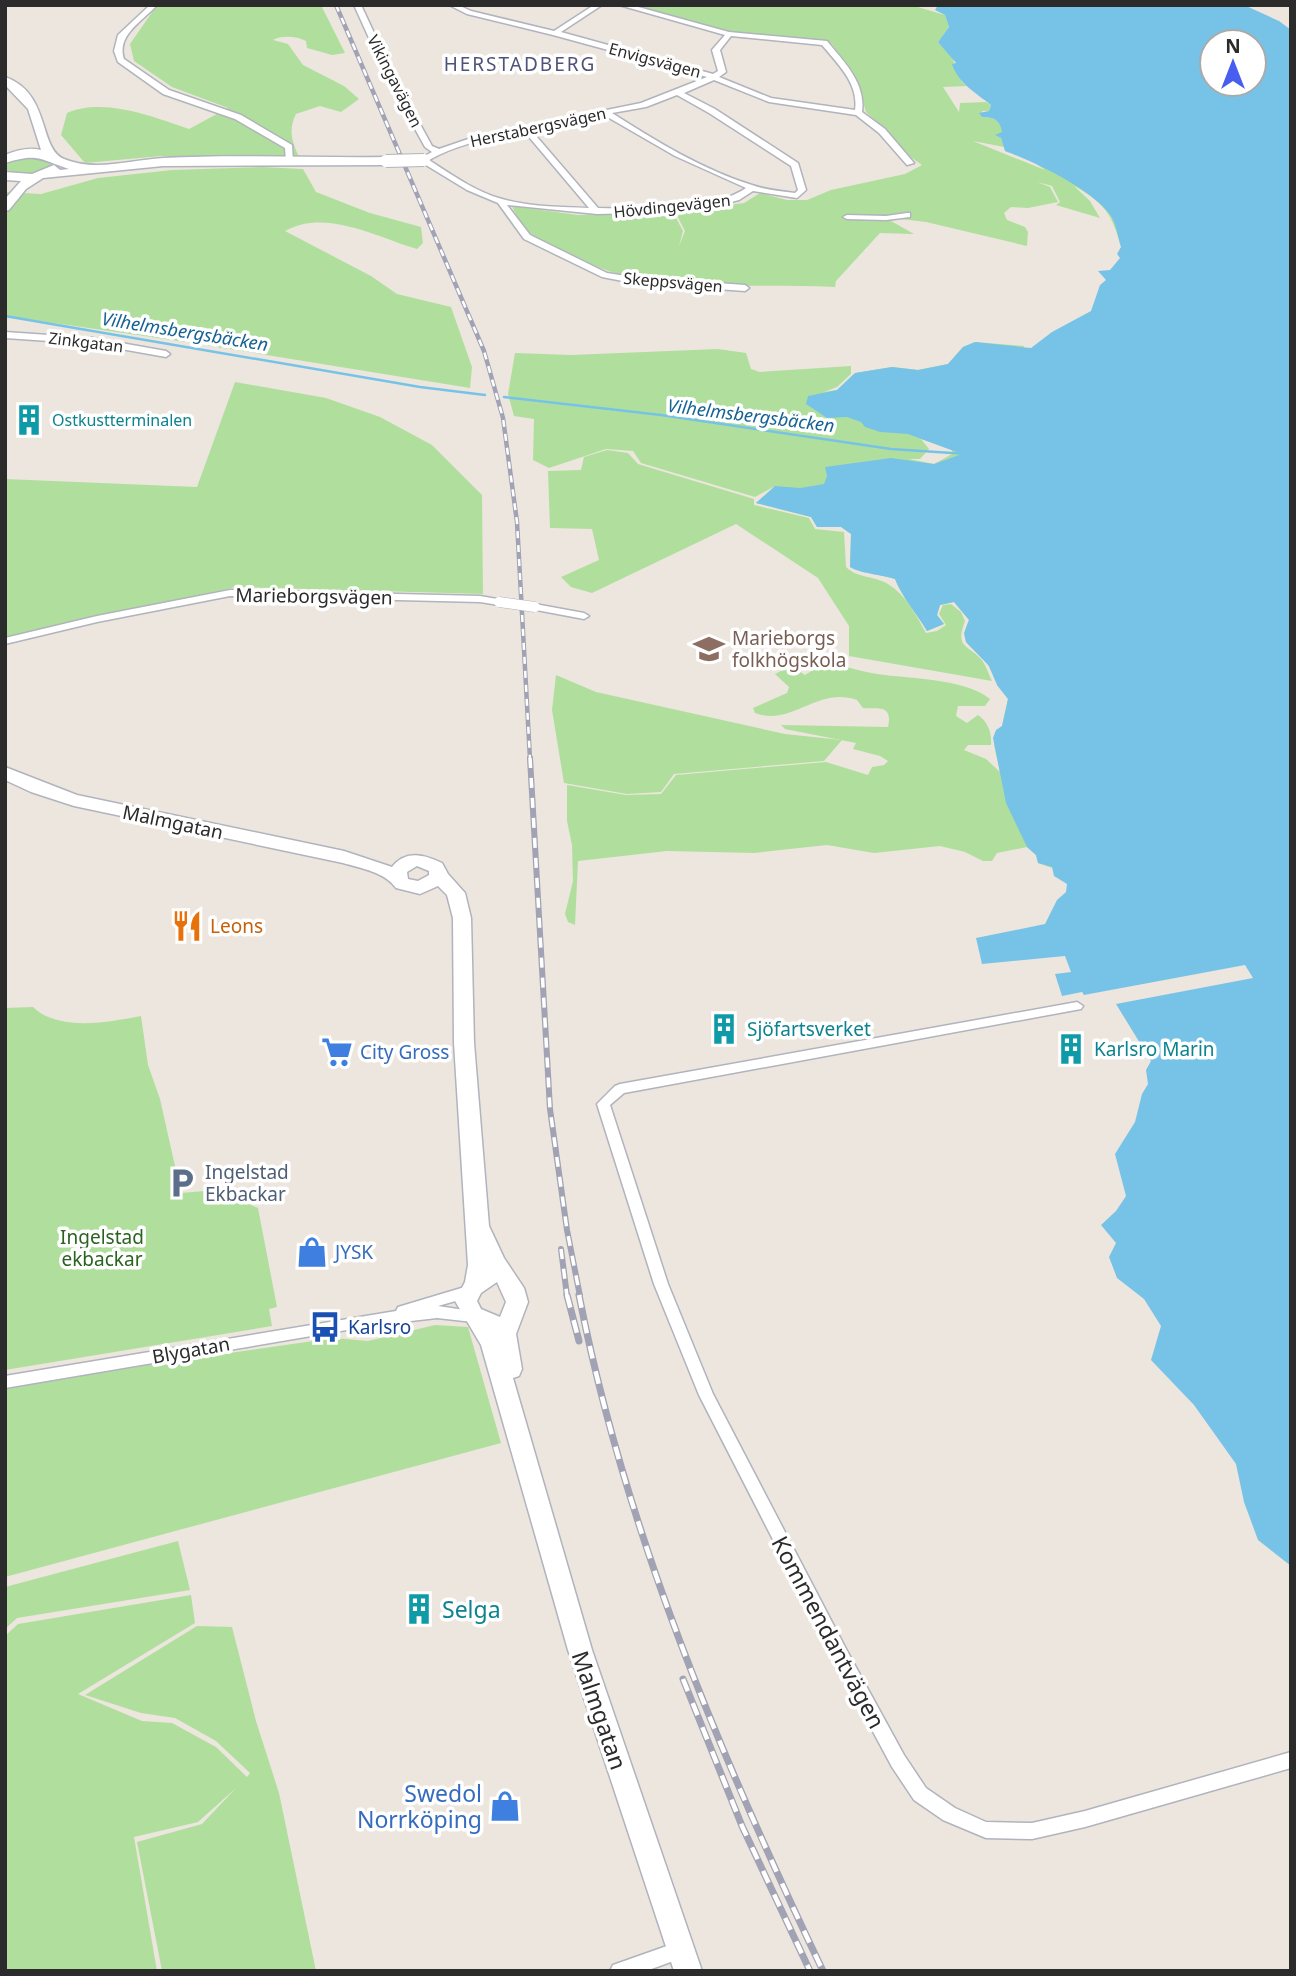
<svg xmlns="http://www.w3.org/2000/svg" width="1296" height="1976" font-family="'Noto Sans',sans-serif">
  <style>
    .green { fill: #b0df9d; fill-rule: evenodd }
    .water { fill: #77c3e7; fill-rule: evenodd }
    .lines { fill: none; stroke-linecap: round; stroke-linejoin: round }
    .stream { stroke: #77c3e7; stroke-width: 2.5 }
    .street-casing { stroke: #b1b3bd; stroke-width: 3 }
    .secondary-casing { stroke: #b1b3bd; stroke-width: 3 }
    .street { fill: #fff; fill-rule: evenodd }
    .secondary { fill: #fff; fill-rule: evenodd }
    .rail-far2-casing { stroke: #a1a2b4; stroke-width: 4.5 }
    .rail-far1-casing { stroke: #a1a2b4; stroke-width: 6 }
    .rail-casing { stroke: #a1a2b4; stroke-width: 7 }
    .rail-far2 { stroke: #fff; stroke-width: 2.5; stroke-dasharray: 7; stroke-linecap: butt }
    .rail-far1 { stroke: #fff; stroke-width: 3.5; stroke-dasharray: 10; stroke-linecap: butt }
    .rail { stroke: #fff; stroke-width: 4.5; stroke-dasharray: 13; stroke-linecap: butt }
    .street-bridge-casing { stroke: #b1b3bd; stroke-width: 11; stroke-linecap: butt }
    .secondary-bridge-casing { stroke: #b1b3bd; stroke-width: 14; stroke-linecap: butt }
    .street-bridge { stroke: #fff; stroke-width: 10 }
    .secondary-bridge { stroke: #fff; stroke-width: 12 }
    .labels { text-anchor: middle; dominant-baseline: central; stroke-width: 7; stroke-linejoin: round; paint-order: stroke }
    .far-street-label { font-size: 16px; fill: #2b2b2b; stroke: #fff }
    .far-culture-label { font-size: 16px; fill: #0d838f; stroke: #fff; text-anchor: start }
    .far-water-label { font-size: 18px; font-style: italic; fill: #166293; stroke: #fff }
    .far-quarter-label { font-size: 19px; letter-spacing: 2px; fill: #4e5379; stroke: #fff }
    .street-label { font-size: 19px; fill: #2b2b2b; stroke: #fff }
    .education-label { font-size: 19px; fill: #785e54; stroke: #fff; text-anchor: start }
    .food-label { font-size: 19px; fill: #c56008; stroke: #fff; text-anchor: start }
    .culture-label { font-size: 19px; fill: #0d838f; stroke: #fff; text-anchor: start }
    .shop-label { font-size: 19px; fill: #366cbe; stroke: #fff; text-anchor: start }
    .service-label { font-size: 19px; fill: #4e5e75; stroke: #fff; text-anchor: start }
    .park-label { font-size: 19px; fill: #29631f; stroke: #fff }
    .transit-label { font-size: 19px; fill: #164399; stroke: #fff; text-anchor: start }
    .near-culture-label { font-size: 23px; fill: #0d838f; stroke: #fff; text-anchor: start }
    .near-street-label { font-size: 23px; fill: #2b2b2b; stroke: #fff }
    .near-shop-label { font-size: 23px; fill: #366cbe; stroke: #fff; text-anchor: end }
  </style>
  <rect width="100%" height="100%" fill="#ece6de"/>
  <!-- green -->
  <g class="green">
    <path d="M157 5H321L345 53 332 55 307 48 306 41C297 36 281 35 273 40L288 44 303 65 344 86 359 99 341 112 320 106 296 114C288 130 292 142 299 157L161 156 85 163 61 135 67 113C103 97 154 117 189 129L228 108 172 87 134 61 130 44Z"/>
    <path d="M626 5H911L945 15 949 27 938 42 951 55 962 82 967 86 943 87 959 112 960 103 986 102 991 105 989 111H982V117C994 117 1000 120 1003 132L996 135 1001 138 1004 147 973 141 1045 170 1032 161 1014 155 1110 189 1121 247C1112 214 1105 203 1074 186L1090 201 1100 218 1056 205 1060 202 1052 186 1037 182 1050 187 1058 202 1028 208 1011 207 1004 213 1007 220 1025 227 1028 232 1027 246 926 222 884 217 914 234 880 233 836 281 835 287C764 284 685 290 616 273 599 269 582 259 567 252 539 240 524 235 512 206L578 215 673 212 683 231 679 246 685 231 675 212 744 203 760 193 787 200H807L831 190 905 174 922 165 902 151 887 131 866 112 856 78 832 44 727 34Z"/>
    <path d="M30 155 51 161V166L32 175 5 170V165L10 160Z"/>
    <path d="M262 167 303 169 316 192 370 213 421 227 423 243 417 249C377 237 325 208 285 231L371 276 397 294 451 307 472 367 470 388 186 342 5 316V192L41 194 98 178 172 170Z"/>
    <path d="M975 342 1024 346 995 680C992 673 989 665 984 659 970 644 958 645 969 620L954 602 940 605 937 615 944 624 927 631C917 613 902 598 895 579L850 567 851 534 841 527H817L811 517 756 503 775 486 755 497 641 463 633 451 606 449 549 468 533 460 534 419 514 416 508 394 515 353 571 355 718 349 746 353 751 369 760 372 851 366V374L837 387 824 392 837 390 855 373 892 367 918 370 948 364 963 347ZM921 439 952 450V454L934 464 909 459H920L929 449Z"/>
    <path d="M235 382 326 398 380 417 432 445 482 495 483 594 236 587 5 638V479L197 487Z"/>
    <path d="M607 450 628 453 638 464 754 499V505L809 518 815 529 844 532 846 567C857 578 875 576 888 584 906 595 916 615 926 633L937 631 946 625 939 614 943 605 951 604 961 612 965 621C955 648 967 644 981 659 986 665 989 675 992 681L849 656V626L818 578 736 524 592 593 571 587 561 577 599 560 592 529 550 528 548 471 581 470 584 457Z"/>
    <path d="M834 664C849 667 863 672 877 674 910 679 964 678 990 699L985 706H958L956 716 967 723 978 715C988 722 992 733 991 745H968L964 750 986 759 1000 772C998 756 987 737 1002 726L1008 699 997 685 1016 688 1052 868 1038 863 1036 855 1027 847 997 853 992 861H983L965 852 940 846 874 853 827 845 754 853 667 851 578 861 575 925 568 922 565 914 573 881 572 845 567 821V785L626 795 661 794 676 775 826 762 868 775 872 767 884 765 888 761 880 756 853 749 856 743 785 729 781 725 888 727C893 704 878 709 863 708L857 700C817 686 792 727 755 713L753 708 787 693 789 687 775 674 791 666 805 675 821 665Z"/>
    <path d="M556 675 596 692 785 734 842 740 824 761 674 774 661 792 627 794 564 783 552 710Z"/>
    <path d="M33 1007C59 1032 109 1022 141 1016L148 1065 160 1099 181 1193 216 1190 258 1208 277 1307 269 1309 272 1326 5 1370V1008Z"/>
    <path d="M435 1325 468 1327 501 1443 5 1577V1385L334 1338 368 1341Z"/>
    <path d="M178 1541 190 1590 17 1618 5 1629V1587Z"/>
    <path d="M191 1595 195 1623 78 1694 142 1721 172 1723 216 1747 247 1777 250 1773 216 1741 175 1718 141 1713 85 1695 197 1626 232 1627 256 1721 279 1793 316 1971H162L137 1842 202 1824 236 1788 198 1822 134 1837 157 1971H5V1636L18 1624Z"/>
  </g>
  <!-- water -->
  <path class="water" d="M938 5H1244L1279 21 1291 30V1566L1258 1540 1244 1502 1236 1464 1194 1405 1151 1360 1161 1326 1144 1299 1117 1278 1109 1257 1116 1243 1101 1225 1116 1211 1126 1196 1115 1154 1135 1122 1142 1094 1148 1084 1146 1070 1151 1061 1116 1004 1253 978 1245 965 1084 995 1082 992 1062 996 1055 974 1071 972 1065 956 982 964 976 938 1045 924 1057 900 1066 892 1067 884 1054 876 1052 867 1038 863 1036 855 1027 847 1006 803 993 738 996 730 1002 726 1008 699 997 685 989 666 966 642 964 633 969 620 954 602 940 605 937 615 944 624 927 631C917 614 902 597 895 579 883 575 858 573 850 567L851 534 841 527H817L811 517 756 503 775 486 800 488 824 484 827 476 825 467 891 458 934 464 962 454 908 434 880 432 865 427 861 422 847 417 827 418 806 404 808 396 837 390 855 373 892 367 918 370 948 364 963 347 975 342 1031 348 1052 332 1091 311 1100 285 1106 280 1098 271 1110 270 1120 258 1117 254 1121 247C1118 237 1116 224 1111 216 1092 189 1035 162 1005 151L1001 138 995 135 1002 132C1000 120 994 117 982 117L979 113 989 111 991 105C976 93 958 83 952 64L956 63 938 42 949 27 945 15 935 10ZM1212 42H1254V84H1212Z"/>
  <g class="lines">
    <!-- stream -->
    <g class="stream">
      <path d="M5 316 420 387 485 395"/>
      <path d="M504 397 661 415 891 449 967 454"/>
    </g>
    <defs>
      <g id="street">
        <path d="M150 5H157C143 21 116 35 124 59L169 90 241 115 292 145 293 163 286 161 285 148 235 119 163 94 118 62 114 51 118 35Z"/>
        <path d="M354 5H361L396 80 432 146 439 149 474 137 641 103 707 77 553 35 467 14 449 5H458L471 11 554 31 594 5H602L561 32 713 74 718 71 712 50 725 35 619 5H631L729 32 827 41C844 62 866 83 862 112L885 129 914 163 907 165 879 133 856 115 769 102 714 80 684 93 715 109 798 163 806 190 797 198 753 191 739 200 708 208 672 212 597 214 507 205 530 235 607 273 633 277 745 285 749 288 745 291 633 283 602 277 524 239 498 203 467 190 421 162V158L432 152 425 147 388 80ZM731 36 822 45C838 64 859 84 855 110L771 98 719 77 726 72 720 50ZM677 95 709 113 791 166 798 190 795 193C781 191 766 190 752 185 703 170 656 141 612 113L646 107ZM604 115 675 156 746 188C708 213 643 209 598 208L531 130ZM524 131 589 208C561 207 530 207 502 199 476 192 452 175 429 160 459 143 491 138 524 131Z"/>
        <path d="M907 213H910V217L886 220 847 219 843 217 847 215 886 216Z"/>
        <path d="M5 332 93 338 166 351 170 354 166 357 93 344 5 338Z"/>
        <path d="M230 590 480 596 503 600 504 602 499 605 480 602 230 596 97 622 5 644V638L97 616Z"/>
        <path d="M535 604 584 613 589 616 584 619 531 609 530 607Z"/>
        <path d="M1077 1002 1083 1006 1081 1009 624 1093 610 1105 668 1284 713 1394 846 1649 904 1755 926 1788 955 1808 986 1822 1032 1823 1085 1811 1291 1752V1768L1085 1827 1032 1839 986 1838 943 1820 914 1800 892 1767 834 1659 699 1395 654 1284 597 1104 615 1086 620 1084Z"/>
        <path d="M468 1286 473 1288 475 1292 473 1296 438 1306 478 1312 480 1316 478 1320 473 1322 437 1318 376 1325 5 1388V1376L396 1311 398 1307Z"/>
        <path d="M681 1941 687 1944 690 1950 687 1956 646 1971H610L613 1965Z"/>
      </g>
      <g id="secondary">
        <path d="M5 77C51 93 38 148 64 159 96 172 129 160 163 158 236 154 312 158 386 157L392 161 386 165 163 166 43 178 26 189 9 210 5 211V199L21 181 5 180V172L32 174 54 165 60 170 69 169C38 159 39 153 5 163V155C17 150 29 147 41 150L28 109 5 85Z"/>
        <path d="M5 767 77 795 344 851 392 867C406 849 425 855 442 863L448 874 465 893 471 918 474 1043 489 1226 504 1258 524 1288 528 1302 516 1334 522 1369 519 1376 513 1378 592 1650 702 1971H674L568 1650 481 1345 455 1301 465 1282 468 1265 454 1043 453 918 447 895 438 886 420 894 396 888C385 872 360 868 343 863L74 806 31 792 5 780ZM417 866 429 871V875L418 881 408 879 407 872ZM497 1282 506 1302 500 1317 481 1309 477 1301 481 1293Z"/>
      </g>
    </defs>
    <!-- street casing -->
    <use href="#street" class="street-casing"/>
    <!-- secondary casing -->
    <use href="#secondary" class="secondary-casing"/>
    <!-- street -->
    <use href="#street" class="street"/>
    <!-- secondary -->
    <use href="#secondary" class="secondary"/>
    <defs>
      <path id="rail-far2" d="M336 5 484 351 503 418 517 522 530 759"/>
      <g id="rail-far1">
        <path d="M530 758 550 1109 567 1230 580 1296"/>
        <path d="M561 1249 567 1296"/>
      </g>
      <g id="rail">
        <path d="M567 1295 579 1341"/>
        <path d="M579 1295C625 1531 720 1755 823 1971"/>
        <path d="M683 1679 742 1826 810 1971"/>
      </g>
    </defs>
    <!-- rail-far2 casing -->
    <use href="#rail-far2" class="rail-far2-casing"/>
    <!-- rail-far1 casing -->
    <use href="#rail-far1" class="rail-far1-casing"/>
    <!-- rail casing -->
    <use href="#rail" class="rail-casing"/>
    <!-- rail-far2 -->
    <use href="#rail-far2" class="rail-far2"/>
    <!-- rail-far1 -->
    <use href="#rail-far1" class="rail-far1"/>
    <!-- rail -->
    <use href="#rail" class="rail"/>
    <defs>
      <path id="street-bridge" d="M499 602 535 607"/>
      <path id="secondary-bridge" d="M386 161 424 160"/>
    </defs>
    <!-- street-bridge casing -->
    <use href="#street-bridge" class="street-bridge-casing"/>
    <!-- secondary-bridge casing -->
    <use href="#secondary-bridge" class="secondary-bridge-casing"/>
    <!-- street-bridge -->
    <use href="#street-bridge" class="street-bridge"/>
    <!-- secondary-bridge -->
    <use href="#secondary-bridge" class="secondary-bridge"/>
  </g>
  <!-- icons -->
  <defs>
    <symbol id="building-bare" viewBox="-9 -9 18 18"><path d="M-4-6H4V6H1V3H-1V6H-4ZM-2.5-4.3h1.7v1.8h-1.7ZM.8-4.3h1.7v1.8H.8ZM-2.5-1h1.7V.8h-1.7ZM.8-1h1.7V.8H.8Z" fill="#0f9aa8" stroke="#fff" stroke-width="2.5" paint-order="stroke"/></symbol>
    <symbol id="school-bare" viewBox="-9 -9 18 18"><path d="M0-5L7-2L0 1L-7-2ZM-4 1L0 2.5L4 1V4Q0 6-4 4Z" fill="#8d6e63" stroke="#fff" stroke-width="2.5" paint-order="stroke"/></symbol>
    <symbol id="restaurant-bare" viewBox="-9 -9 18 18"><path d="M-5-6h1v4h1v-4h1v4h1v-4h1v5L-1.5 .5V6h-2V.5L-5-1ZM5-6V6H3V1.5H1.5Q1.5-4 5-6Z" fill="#e8710a" stroke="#fff" stroke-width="2.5" paint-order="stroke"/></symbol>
    <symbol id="supermarket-bare" viewBox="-9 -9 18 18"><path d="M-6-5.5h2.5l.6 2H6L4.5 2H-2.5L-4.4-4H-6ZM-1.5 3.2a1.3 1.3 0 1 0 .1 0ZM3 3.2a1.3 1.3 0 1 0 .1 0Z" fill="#3f7fe0" stroke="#fff" stroke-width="2.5" paint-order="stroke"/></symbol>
    <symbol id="parking-bare" viewBox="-9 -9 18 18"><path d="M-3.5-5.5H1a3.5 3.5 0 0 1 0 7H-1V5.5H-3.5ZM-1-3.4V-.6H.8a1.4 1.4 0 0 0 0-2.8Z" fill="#5c6f8a" stroke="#fff" stroke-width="2.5" paint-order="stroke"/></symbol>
    <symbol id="shop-bare" viewBox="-9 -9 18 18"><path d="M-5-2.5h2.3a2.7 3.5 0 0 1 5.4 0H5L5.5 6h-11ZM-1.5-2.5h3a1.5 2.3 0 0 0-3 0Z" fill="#3f7fe0" stroke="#fff" stroke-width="2.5" paint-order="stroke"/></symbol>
    <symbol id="bus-bare" viewBox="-9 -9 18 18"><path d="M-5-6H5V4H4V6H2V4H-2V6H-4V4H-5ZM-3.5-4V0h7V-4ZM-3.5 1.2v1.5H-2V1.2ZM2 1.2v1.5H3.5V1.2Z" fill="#1a4fb4" stroke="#fff" stroke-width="2.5" paint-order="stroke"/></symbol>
  </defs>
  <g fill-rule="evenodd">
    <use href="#building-bare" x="7" y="398" width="44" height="44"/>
    <use href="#school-bare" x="687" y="627" width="44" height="44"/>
    <use href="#restaurant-bare" x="165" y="904" width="44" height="44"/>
    <use href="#building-bare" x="702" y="1007" width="44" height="44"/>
    <use href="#building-bare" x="1049" y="1027" width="44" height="44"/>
    <use href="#supermarket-bare" x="315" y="1030" width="44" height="44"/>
    <use href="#parking-bare" x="160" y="1161" width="44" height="44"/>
    <use href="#shop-bare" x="290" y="1230" width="44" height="44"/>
    <use href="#bus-bare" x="303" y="1305" width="44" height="44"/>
    <use href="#building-bare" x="397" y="1587" width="44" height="44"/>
    <use href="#shop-bare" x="483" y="1784" width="44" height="44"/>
  </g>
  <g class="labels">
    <!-- far-street labels -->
    <g class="far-street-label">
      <text transform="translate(655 60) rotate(15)">Envigsvägen</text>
      <text transform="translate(395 81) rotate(63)">Vikingavägen</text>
      <text transform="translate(538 127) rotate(-12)">Herstabergsvägen</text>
      <text transform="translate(672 206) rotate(-6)">Hövdingevägen</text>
      <text transform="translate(673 282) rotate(5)">Skeppsvägen</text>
      <text transform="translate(86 342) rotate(7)">Zinkgatan</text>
    </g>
    <!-- far-culture labels -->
    <g class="far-culture-label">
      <text x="52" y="420">Ostkustterminalen</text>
    </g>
    <!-- far-water labels -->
    <g class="far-water-label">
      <text transform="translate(185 331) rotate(9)">Vilhelmsbergsbäcken</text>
      <text transform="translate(751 415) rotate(7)">Vilhelmsbergsbäcken</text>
    </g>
    <!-- far-quarter labels -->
    <g class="far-quarter-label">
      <text x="520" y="64">HERSTADBERG</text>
    </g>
    <!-- street labels -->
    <g class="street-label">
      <text transform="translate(314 596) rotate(1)">Marieborgsvägen</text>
      <text transform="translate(173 822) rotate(12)">Malmgatan</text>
      <text transform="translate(191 1350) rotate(-10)">Blygatan</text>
    </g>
    <!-- education labels -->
    <g class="education-label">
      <text x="732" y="638">Marieborgs<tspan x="732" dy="22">folkhögskola</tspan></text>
    </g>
    <!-- food labels -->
    <g class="food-label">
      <text x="210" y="926">Leons</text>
    </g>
    <!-- culture labels -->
    <g class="culture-label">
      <text x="747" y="1029">Sjöfartsverket</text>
      <text x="1094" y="1049">Karlsro Marin</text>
    </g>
    <!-- shop labels -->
    <g class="shop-label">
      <text x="360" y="1052">City Gross</text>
      <text x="335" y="1252">JYSK</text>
    </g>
    <!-- service labels -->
    <g class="service-label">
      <text x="205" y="1172">Ingelstad<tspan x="205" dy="22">Ekbackar</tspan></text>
    </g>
    <!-- park labels -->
    <g class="park-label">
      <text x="102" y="1237">Ingelstad<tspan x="102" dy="22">ekbackar</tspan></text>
    </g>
    <!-- transit labels -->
    <g class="transit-label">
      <text x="348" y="1327">Karlsro</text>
    </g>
    <!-- near-culture labels -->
    <g class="near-culture-label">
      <text x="442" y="1609">Selga</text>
    </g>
    <!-- near-street labels -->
    <g class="near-street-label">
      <text transform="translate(829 1632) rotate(62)">Kommendantvägen</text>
      <text transform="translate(600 1710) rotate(71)">Malmgatan</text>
    </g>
    <!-- near-shop labels -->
    <g class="near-shop-label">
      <text x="482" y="1793">Swedol<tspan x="482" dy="26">Norrköping</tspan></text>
    </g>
  </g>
  <!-- border -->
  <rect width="1296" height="1976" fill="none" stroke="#2b2b2b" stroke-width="14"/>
  <!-- north arrow -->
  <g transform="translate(1233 63)"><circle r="33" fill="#ffffff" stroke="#aaaaaa" stroke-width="2"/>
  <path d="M0-5L12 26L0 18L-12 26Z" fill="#485eef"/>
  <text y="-10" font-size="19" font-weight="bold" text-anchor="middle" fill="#2b2b2b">N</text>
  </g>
</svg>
